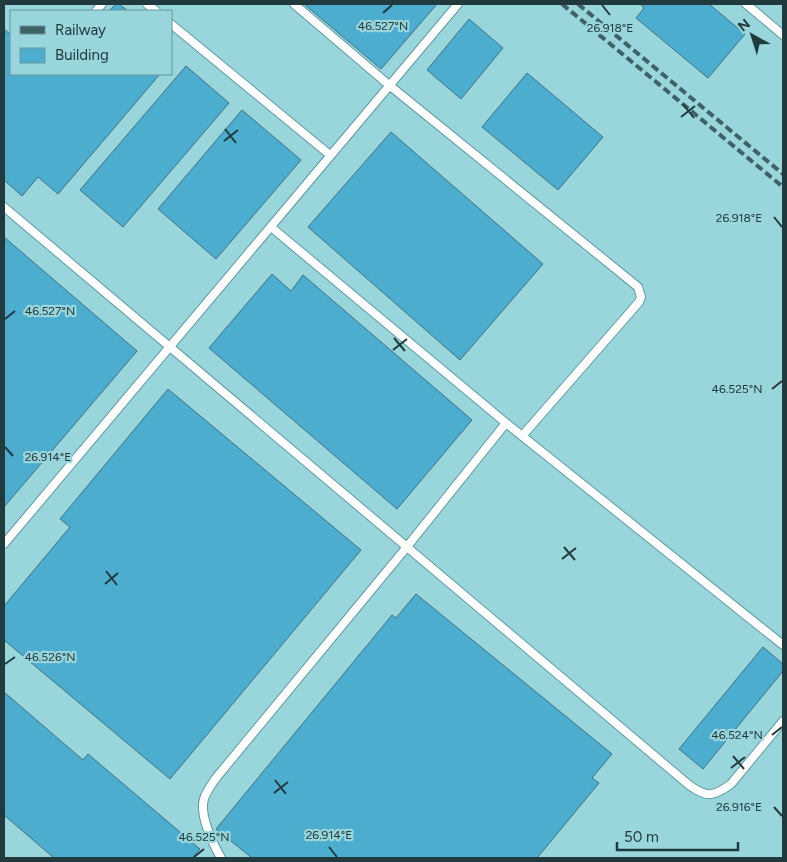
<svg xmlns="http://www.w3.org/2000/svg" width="787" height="862" font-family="Figtree,sans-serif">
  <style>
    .building { fill: #4dadcf; stroke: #3e7285 }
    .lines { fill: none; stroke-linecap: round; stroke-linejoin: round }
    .service-casing { stroke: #5e9ba0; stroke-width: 10 }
    .service { stroke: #fff; stroke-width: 8 }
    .rail { stroke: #3f6266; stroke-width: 4; stroke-dasharray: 8 4; stroke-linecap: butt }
    .ticks { fill: none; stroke: #213a3d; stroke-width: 2 }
    .ticks-label { font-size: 12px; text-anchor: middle; fill: #213a3d; stroke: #98d6dc; stroke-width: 4.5; stroke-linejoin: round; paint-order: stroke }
  </style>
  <rect width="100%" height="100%" fill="#98d6dc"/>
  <!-- building -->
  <g class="building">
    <path d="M116 4H119L128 11H109Z"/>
    <path d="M304 4H437L381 69Z"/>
    <path d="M640 4H709L745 34 708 78 636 18 644 8Z"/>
    <path d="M469 19 503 48 461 99 427 70Z"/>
    <path d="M4 29 11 35V74H160L58 194 38 177 22 196 4 180Z"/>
    <path d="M186 66 229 103 123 227 80 190Z"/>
    <path d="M527 73 603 137 558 190 482 127Z"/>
    <path d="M242 110 301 160 216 259 158 209Z"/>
    <path d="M391 132 543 264 460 360 308 227Z"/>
    <path d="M4 237 137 351 4 507Z"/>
    <path d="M272 274 291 291 303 275 472 420 397 509 209 348Z"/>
    <path d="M168 389 361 550 170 779 4 640V606L70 527 60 519Z"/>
    <path d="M416 594 612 754 592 778 599 783 537 858H252L216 829 392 615 396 618Z"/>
    <path d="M763 647 783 664V671L703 769 679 749Z"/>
    <path d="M4 692 83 760 88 754 200 849 192 858H54L4 815Z"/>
  </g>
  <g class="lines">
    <defs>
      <g id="service">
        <path d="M147 4 156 11"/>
        <path d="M294 4 389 85 638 287 641 297 639 302 523 435"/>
        <path d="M746 4 783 35"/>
        <path d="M96 11 102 4"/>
        <path d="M171 24 330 155"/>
        <path d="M4 207 689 785C707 798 713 797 731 784L783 721"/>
        <path d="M271 227 506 423 783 645"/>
        <path d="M4 544 458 4"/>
        <path d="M221 858C213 844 199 815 204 799 206 792 212 784 216 778L406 548 506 423"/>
      </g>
    </defs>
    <!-- service casing -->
    <use href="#service" class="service-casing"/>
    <!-- service -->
    <use href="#service" class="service"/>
    <!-- rail -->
    <g class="rail">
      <path d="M562 4 783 187"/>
      <path d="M578 4 783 174"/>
    </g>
  </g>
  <!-- ticks -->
  <path class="ticks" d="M602 5 610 15M383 13 392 5M683 104 694 118M681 117 695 106M225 129 236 143M224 141 238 130M774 217 782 227M5 319 15 311M394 338 405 351M393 350 407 339M772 389 782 381M5 447 13 456M564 547 575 560M562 559 576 548M106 571 117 585M105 584 118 573M5 664 15 657M772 735 782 727M733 756 744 769M731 768 745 757M275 780 286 794M274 793 288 782M774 807 782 816M329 847 337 857M194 857 204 849"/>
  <g class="ticks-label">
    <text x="383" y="30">46.527°N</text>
    <text x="610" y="32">26.918°E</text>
    <text x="739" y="222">26.918°E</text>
    <text x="50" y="315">46.527°N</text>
    <text x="737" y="393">46.525°N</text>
    <text x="48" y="461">26.914°E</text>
    <text x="50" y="661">46.526°N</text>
    <text x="737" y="739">46.524°N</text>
    <text x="739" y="811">26.916°E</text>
    <text x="329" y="839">26.914°E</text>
    <text x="204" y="841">46.525°N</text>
  </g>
  <!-- border -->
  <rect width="787" height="862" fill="none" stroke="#213a3d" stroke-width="10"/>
  <!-- legend -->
  <rect x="10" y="10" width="162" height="65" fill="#98d6dc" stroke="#68989c"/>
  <rect x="20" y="26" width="25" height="8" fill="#3f6266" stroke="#68989c"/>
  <text x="55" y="35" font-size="15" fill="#213a3d">Railway</text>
  <rect x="20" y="48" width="25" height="15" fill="#4dadcf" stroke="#68989c"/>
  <text x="55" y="60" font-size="15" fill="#213a3d">Building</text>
  <!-- north arrow -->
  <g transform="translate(752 35) rotate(321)" stroke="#98d6dc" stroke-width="4" paint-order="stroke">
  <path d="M0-4L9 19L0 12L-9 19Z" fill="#213a3d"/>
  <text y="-8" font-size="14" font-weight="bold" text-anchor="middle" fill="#213a3d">N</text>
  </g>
  <!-- scale -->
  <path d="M617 842v8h121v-8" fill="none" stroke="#213a3d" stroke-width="2.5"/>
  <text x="624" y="842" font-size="15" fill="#213a3d" stroke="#98d6dc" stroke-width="4" paint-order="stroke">50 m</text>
</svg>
